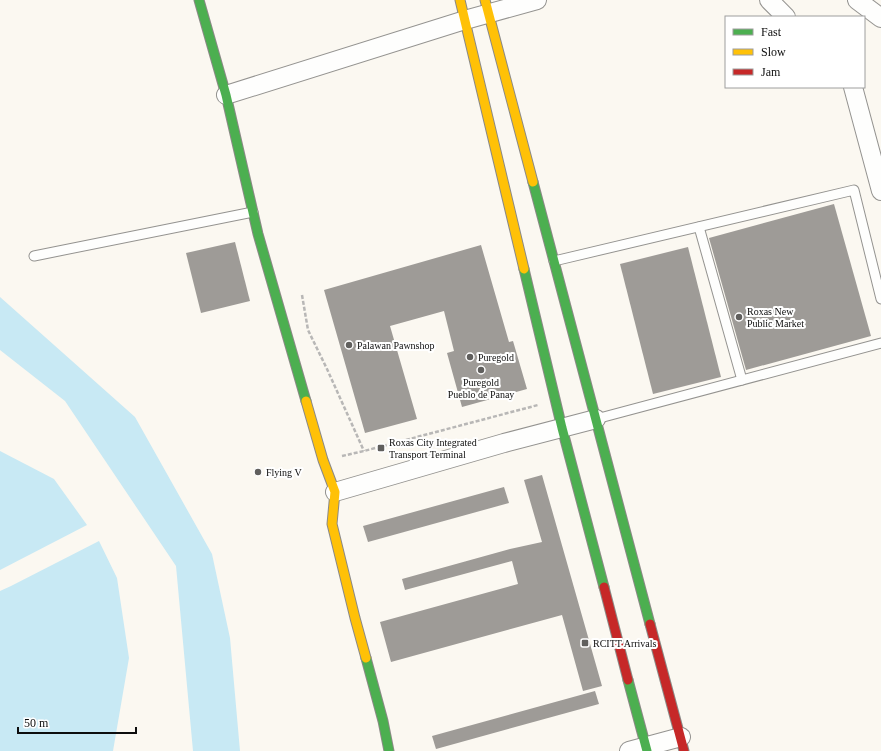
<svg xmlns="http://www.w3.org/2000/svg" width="881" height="751" font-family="Georgia,serif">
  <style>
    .water { fill: #c8e9f4 }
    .building { fill: #9e9b97 }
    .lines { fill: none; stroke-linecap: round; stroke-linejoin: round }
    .lane-casing { stroke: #949390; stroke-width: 11 }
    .street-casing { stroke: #949390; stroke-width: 20 }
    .fast-casing { stroke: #8b8986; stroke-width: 11 }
    .slow-casing { stroke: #8b8986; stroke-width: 11 }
    .jam-casing { stroke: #8b8986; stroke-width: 11 }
    .path { stroke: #b8b7b6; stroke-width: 2.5; stroke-dasharray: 4 2; stroke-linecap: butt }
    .lane { stroke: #fefefd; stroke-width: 9 }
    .street { stroke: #fefefd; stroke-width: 18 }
    .fast { stroke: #4caf50; stroke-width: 9 }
    .slow { stroke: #ffc107; stroke-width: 9 }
    .jam { stroke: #c62828; stroke-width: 9 }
    .poi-dot { fill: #605f5d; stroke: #fff; stroke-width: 1.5 }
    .labels { text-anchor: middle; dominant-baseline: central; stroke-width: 4; stroke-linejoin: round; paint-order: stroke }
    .poi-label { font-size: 10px; fill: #0d0d0d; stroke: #fff; text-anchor: start }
  </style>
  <rect width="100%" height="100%" fill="#fbf8f1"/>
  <!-- water -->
  <g class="water">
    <path d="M0 297 135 417 212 554 230 638 240 751H193L176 566 65 401 0 350Z"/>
    <path d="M0 451 54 479 87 525 0 570Z"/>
    <path d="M99 541 117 578 129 658 113 751H0V591L11 586Z"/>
  </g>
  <!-- building -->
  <g class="building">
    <path d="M834 204 871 336 746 370 709 238Z"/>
    <path d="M235 242 250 301 201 313 186 253Z"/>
    <path d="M481 245 509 342 513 341 527 389 462 407 447 353 454 351 444 311 390 326 417 419 365 433 324 290Z"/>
    <path d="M688 247 721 377 653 394 620 264Z"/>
    <path d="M542 475 602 686 583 691 562 615 391 662 380 622 518 584 512 561 405 590 402 579 510 549 542 542 524 480Z"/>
    <path d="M504 487 509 503 368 542 363 526Z"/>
    <path d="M595 691 599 704 436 749 432 736Z"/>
  </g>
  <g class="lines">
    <defs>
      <g id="lane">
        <path d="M699 227 742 380"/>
        <path d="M34 256 253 212"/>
        <path d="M554 261 854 190 881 299"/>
        <path d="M596 419 881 343"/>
      </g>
      <g id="street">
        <path d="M769 0 786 17"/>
        <path d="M857 0 881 18"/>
        <path d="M853 87 881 191"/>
        <path d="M226 95 465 20 537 0"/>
        <path d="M335 492 504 443 596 419"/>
        <path d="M629 751 681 737"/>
      </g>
      <g id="fast">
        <path d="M199 0 226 95 258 234 306 401"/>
        <path d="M533 182 650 624"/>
        <path d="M524 269 562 428 604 587"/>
        <path d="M366 658 383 721 389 751"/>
        <path d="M628 680 647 751"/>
      </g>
      <g id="slow">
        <path d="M460 0 524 269"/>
        <path d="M485 0 533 182"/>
        <path d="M306 401 323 460 335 492 332 524 355 618 366 658"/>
      </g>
      <g id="jam">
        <path d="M604 587 628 680"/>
        <path d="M650 624 684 751"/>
      </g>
    </defs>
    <!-- lane casing -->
    <use href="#lane" class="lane-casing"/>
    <!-- street casing -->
    <use href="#street" class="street-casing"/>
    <!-- fast casing -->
    <use href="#fast" class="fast-casing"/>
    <!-- slow casing -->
    <use href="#slow" class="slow-casing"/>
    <!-- jam casing -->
    <use href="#jam" class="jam-casing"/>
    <!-- path -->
    <g class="path">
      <path d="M302 295 308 330 327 369 364 451"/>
      <path d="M342 456 364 451 538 405"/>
    </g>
    <!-- lane -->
    <use href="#lane" class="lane"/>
    <!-- street -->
    <use href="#street" class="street"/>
    <!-- fast -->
    <use href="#fast" class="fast"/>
    <!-- slow -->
    <use href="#slow" class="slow"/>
    <!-- jam -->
    <use href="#jam" class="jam"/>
  </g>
  <!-- markers -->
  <g class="poi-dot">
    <circle cx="739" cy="317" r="4"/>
    <circle cx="349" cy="345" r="4"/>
    <circle cx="470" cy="357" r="4"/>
    <circle cx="481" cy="370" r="4"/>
    <rect x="377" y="444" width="8" height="8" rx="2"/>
    <circle cx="258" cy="472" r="4"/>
    <rect x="581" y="639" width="8" height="8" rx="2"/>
  </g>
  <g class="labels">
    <!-- poi labels -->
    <g class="poi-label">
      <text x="747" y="311">Roxas New<tspan x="747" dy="12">Public Market</tspan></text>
      <text x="357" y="345">Palawan Pawnshop</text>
      <text x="478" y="357">Puregold</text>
      <text x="481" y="382" text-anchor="middle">Puregold<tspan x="481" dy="12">Pueblo de Panay</tspan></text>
      <text x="389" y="442">Roxas City Integrated<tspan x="389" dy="12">Transport Terminal</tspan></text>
      <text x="266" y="472">Flying V</text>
      <text x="593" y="643">RCITT Arrivals</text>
    </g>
  </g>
  <!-- legend -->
  <rect x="725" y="16" width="140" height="72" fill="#ffffff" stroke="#9e9e9e"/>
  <rect x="733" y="29" width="20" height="6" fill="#4caf50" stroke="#9e9e9e"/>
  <text x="761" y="36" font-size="12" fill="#0d0d0d">Fast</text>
  <rect x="733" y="49" width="20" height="6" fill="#ffc107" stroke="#9e9e9e"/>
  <text x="761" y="56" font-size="12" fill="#0d0d0d">Slow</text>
  <rect x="733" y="69" width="20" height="6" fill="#c62828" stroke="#9e9e9e"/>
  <text x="761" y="76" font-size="12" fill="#0d0d0d">Jam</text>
  <!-- scale -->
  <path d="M18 727v6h118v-6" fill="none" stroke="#0d0d0d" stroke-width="2"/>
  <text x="24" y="727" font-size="12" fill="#0d0d0d" stroke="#ffffff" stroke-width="3" paint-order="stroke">50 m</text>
</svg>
